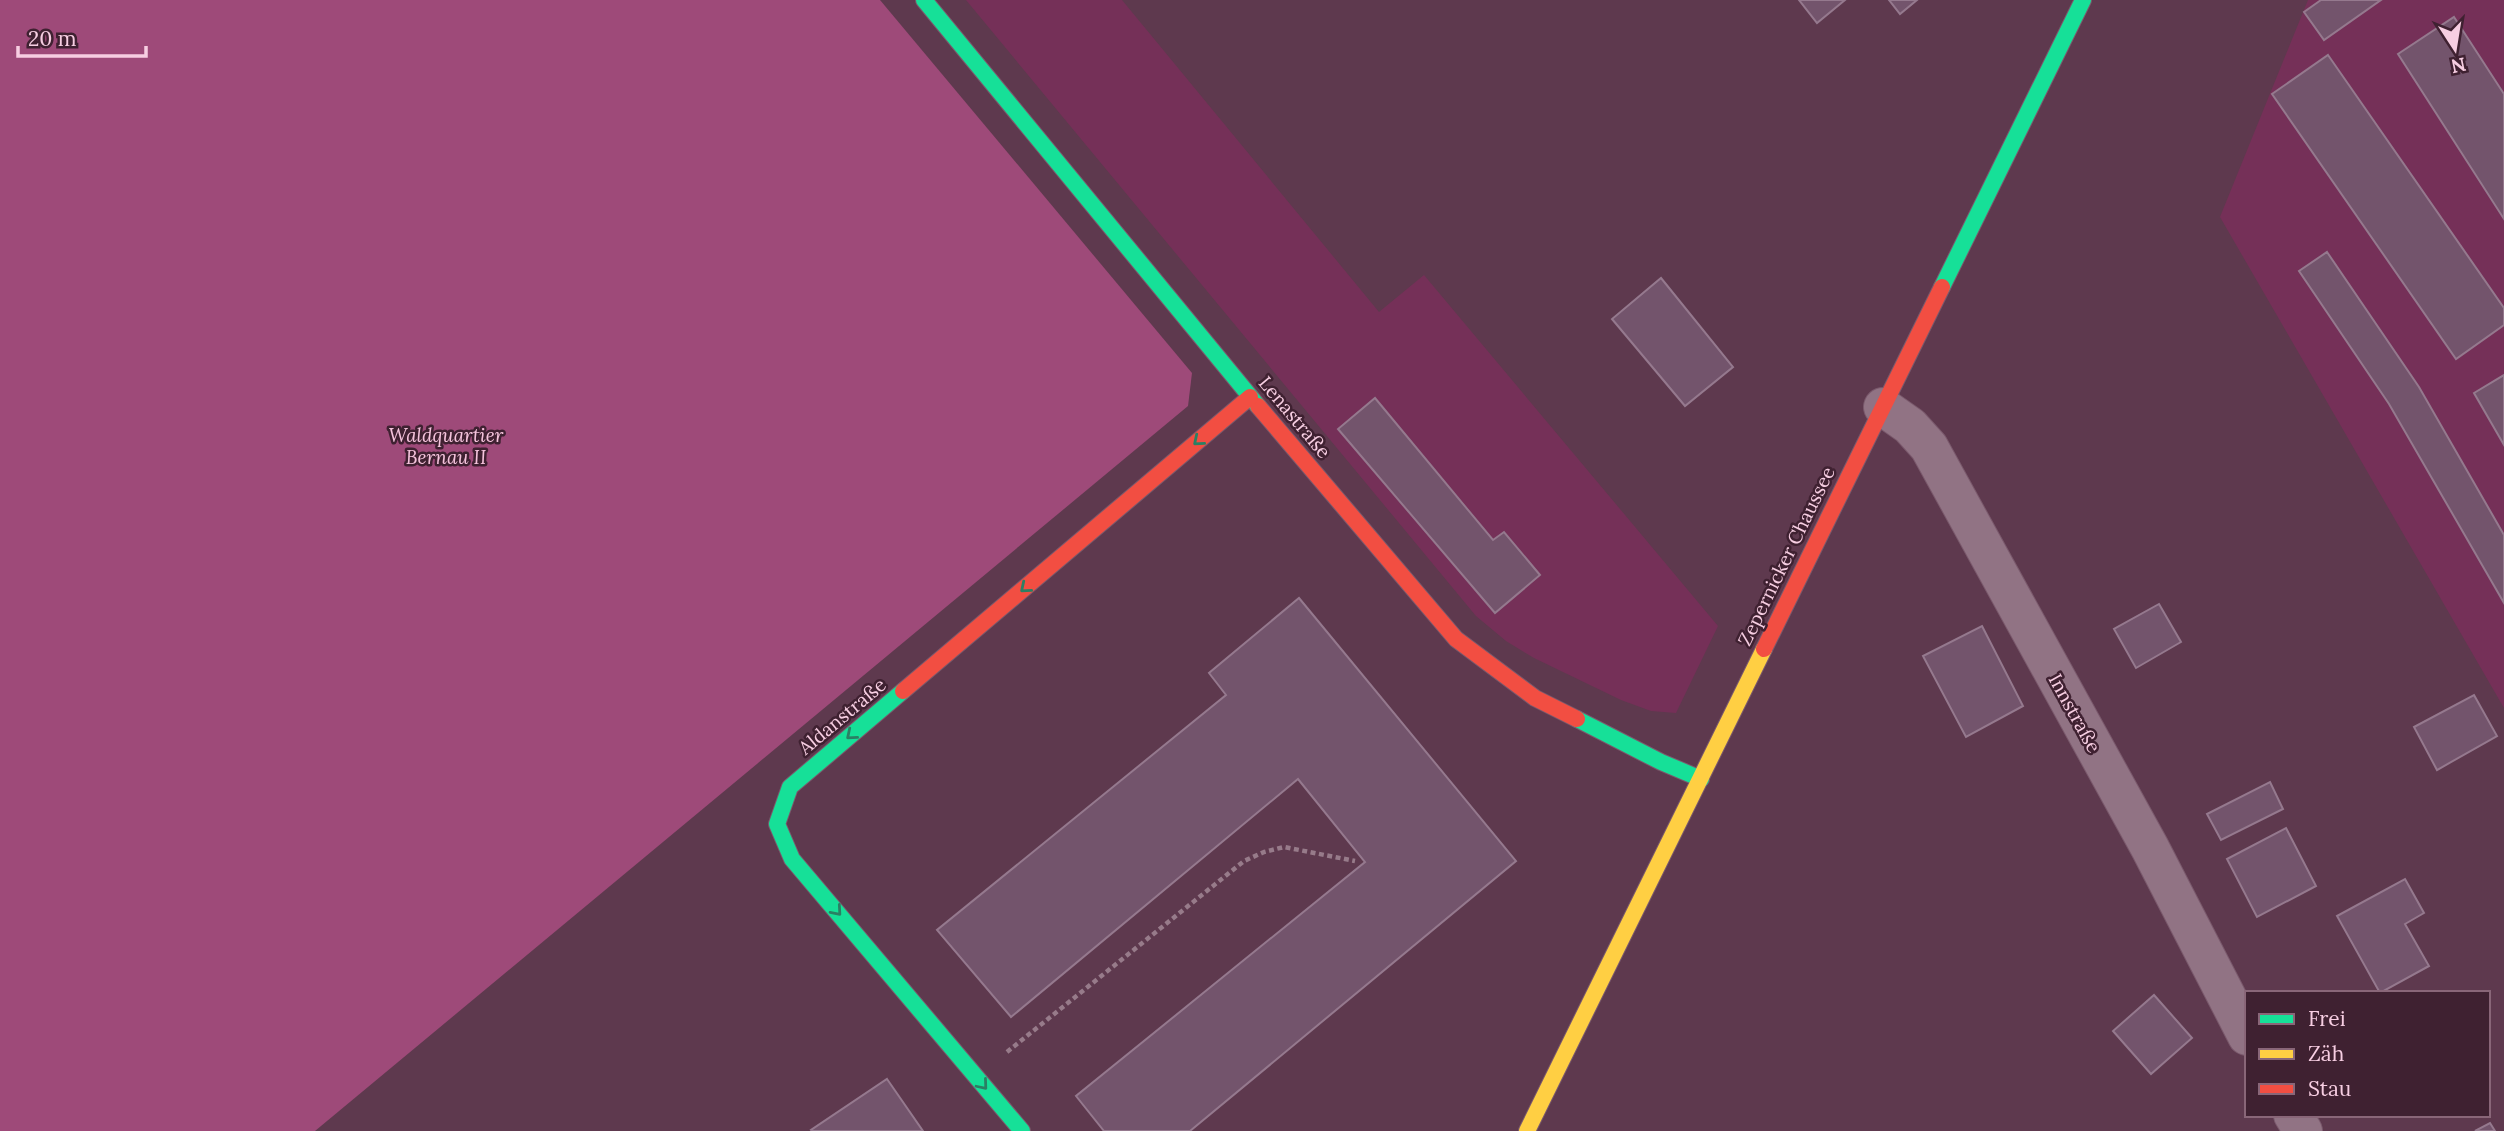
<svg xmlns="http://www.w3.org/2000/svg" width="2504" height="1131" font-family="Lora,serif">
  <style>
    .built { fill: #753058 }
    .forest { fill: #9e4a79 }
    .building { fill: #73546c; stroke: #95798e; stroke-width: 2 }
    .lines { fill: none; stroke-linecap: round; stroke-linejoin: round }
    .street-casing { stroke: #7a596c; stroke-width: 40 }
    .fast-casing { stroke: #7a596c; stroke-width: 18 }
    .slow-casing { stroke: #7a596c; stroke-width: 18 }
    .jam-casing { stroke: #7a596c; stroke-width: 18 }
    .path { stroke: #977b8a; stroke-width: 4.5; stroke-dasharray: 5 3.5; stroke-linecap: butt }
    .street { stroke: #917384; stroke-width: 38 }
    .fast { stroke: #16e098; stroke-width: 16 }
    .slow { stroke: #ffcf43; stroke-width: 16 }
    .jam { stroke: #f24e42; stroke-width: 16 }
    .oneway { stroke: #2a8064 }
    .labels { text-anchor: middle; dominant-baseline: central; stroke-width: 5; stroke-linejoin: round; paint-order: stroke }
    .street-label { font-size: 19px; fill: #f7cee2; stroke: #3f2131 }
    .park-label { font-size: 19px; font-style: italic; fill: #f6c4dd; stroke: #3f2131 }
  </style>
  <rect width="100%" height="100%" fill="#5e394e"/>
  <g class="built">
    <polygon points="966,0 1122,0 1379,312 1424,275 1718,626 1676,713 1651,711 1621,700 1534,658 1506,641 1476,616"/>
    <polygon points="2308,0 2504,0 2504,708 2220,217"/>
  </g>
  <polygon class="forest" points="0,0 880,0 1192,373 1188,406 315,1131 0,1131"/>
  <g class="building">
    <polygon points="1799,0 1845,0 1817,23"/>
    <polygon points="1889,0 1917,0 1900,14"/>
    <polygon points="2321,0 2381,0 2324,40 2304,12"/>
    <polygon points="2454,17 2504,94 2504,219 2398,54"/>
    <polygon points="2328,55 2504,308 2504,325 2456,359 2272,94"/>
    <polygon points="2327,252 2419,387 2504,535 2504,603 2389,404 2299,271"/>
    <polygon points="1661,278 1733,367 1685,406 1612,319"/>
    <polygon points="2504,375 2504,445 2474,393"/>
    <polygon points="1375,398 1493,540 1504,532 1540,575 1495,613 1338,429"/>
    <polygon points="1299,598 1516,861 1190,1131 1104,1131 1076,1096 1365,862 1298,779 1011,1017 937,930 1226,695 1209,673"/>
    <polygon points="2159,604 2181,642 2136,668 2114,629"/>
    <polygon points="1982,626 2023,706 1966,737 1923,656"/>
    <polygon points="2474,695 2497,736 2437,770 2414,727"/>
    <polygon points="2270,782 2283,809 2221,840 2207,814"/>
    <polygon points="2286,828 2316,886 2257,917 2227,859"/>
    <polygon points="2405,879 2424,913 2405,924 2429,966 2380,993 2337,916"/>
    <polygon points="2154,995 2192,1038 2151,1074 2113,1031"/>
    <polygon points="887,1079 923,1131 812,1131 811,1130"/>
    <polygon points="2490,1123 2495,1131 2475,1131"/>
  </g>
  <g class="lines">
    <g class="street-casing">
      <g id="street">
        <polyline points="1883,407 1910,426 1929,447 2150,848 2247,1036"/>
        <polyline points="2293,1115 2303,1131"/>
      </g>
    </g>
    <g class="fast-casing">
      <g id="fast">
        <polyline points="924,0 1258,406"/>
        <polyline points="1942,287 2083,0"/>
        <polyline points="903,691 790,787 777,824 792,859 1022,1131"/>
        <polyline points="1577,719 1661,762 1701,779"/>
      </g>
    </g>
    <g class="slow-casing">
      <polyline id="slow" points="1527,1131 1764,649"/>
    </g>
    <g class="jam-casing">
      <g id="jam">
        <polyline points="1258,406 1456,639 1535,698 1577,719"/>
        <polyline points="1764,649 1942,287"/>
        <polyline points="903,691 1250,397"/>
      </g>
    </g>
    <polyline class="path" points="1007,1052 1244,861 1264,852 1284,847 1355,861"/>
    <use href="#street" class="street"/>
    <use href="#fast" class="fast"/>
    <use href="#slow" class="slow"/>
    <use href="#jam" class="jam"/>
  </g>
  <defs><path id="oneway-chevron" d="M-2-3.5L2.5 0L-2 3.5" fill="none" stroke-width="1.6" stroke-linecap="round" stroke-linejoin="round" transform="scale(1.75)"/></defs>
  <g class="oneway">
    <use href="#oneway-chevron" transform="translate(1198 441) rotate(140)"/>
    <use href="#oneway-chevron" transform="translate(1025 588) rotate(140)"/>
    <use href="#oneway-chevron" transform="translate(851 735) rotate(140)"/>
    <use href="#oneway-chevron" transform="translate(837 911) rotate(49)"/>
    <use href="#oneway-chevron" transform="translate(983 1085) rotate(50)"/>
  </g>
  <g class="labels">
    <g class="street-label">
      <text transform="translate(1295 417) rotate(50)">Lenastraße</text>
      <text transform="translate(1786 556) rotate(-64)">Zepernicker Chaussee</text>
      <text transform="translate(2075 713) rotate(61)">Innstraße</text>
      <text transform="translate(842 716) rotate(-40)">Aldanstraße</text>
    </g>
    <g class="park-label">
      <text x="446" y="435">Waldquartier<tspan x="446" dy="22">Bernau II</tspan></text>
    </g>
  </g>
  <rect x="2245" y="991" width="245" height="126" fill="#3f2131" stroke="#896678" stroke-width="2"/>
  <rect x="2259" y="1014" width="35" height="10" fill="#16e098" stroke="#896678" stroke-width="2"/>
  <text x="2308" y="1026" font-size="21" fill="#f7cee2">Frei</text>
  <rect x="2259" y="1049" width="35" height="10" fill="#ffcf43" stroke="#896678" stroke-width="2"/>
  <text x="2308" y="1061" font-size="21" fill="#f7cee2">Zäh</text>
  <rect x="2259" y="1084" width="35" height="10" fill="#f24e42" stroke="#896678" stroke-width="2"/>
  <text x="2308" y="1096" font-size="21" fill="#f7cee2">Stau</text>
  <g transform="translate(2455 49) rotate(168)" stroke="#3f2131" stroke-width="5" paint-order="stroke">
  <path d="M0-5L12 26L0 18L-12 26Z" fill="#f7cee2"/>
  <text y="-10" font-size="19" font-weight="bold" text-anchor="middle" fill="#f7cee2">N</text>
  </g>
  <path d="M18 46v10h128v-10" fill="none" stroke="#f7cee2" stroke-width="3.5"/>
  <text x="28" y="46" font-size="21" fill="#f7cee2" stroke="#3f2131" stroke-width="5" paint-order="stroke">20 m</text>
</svg>
